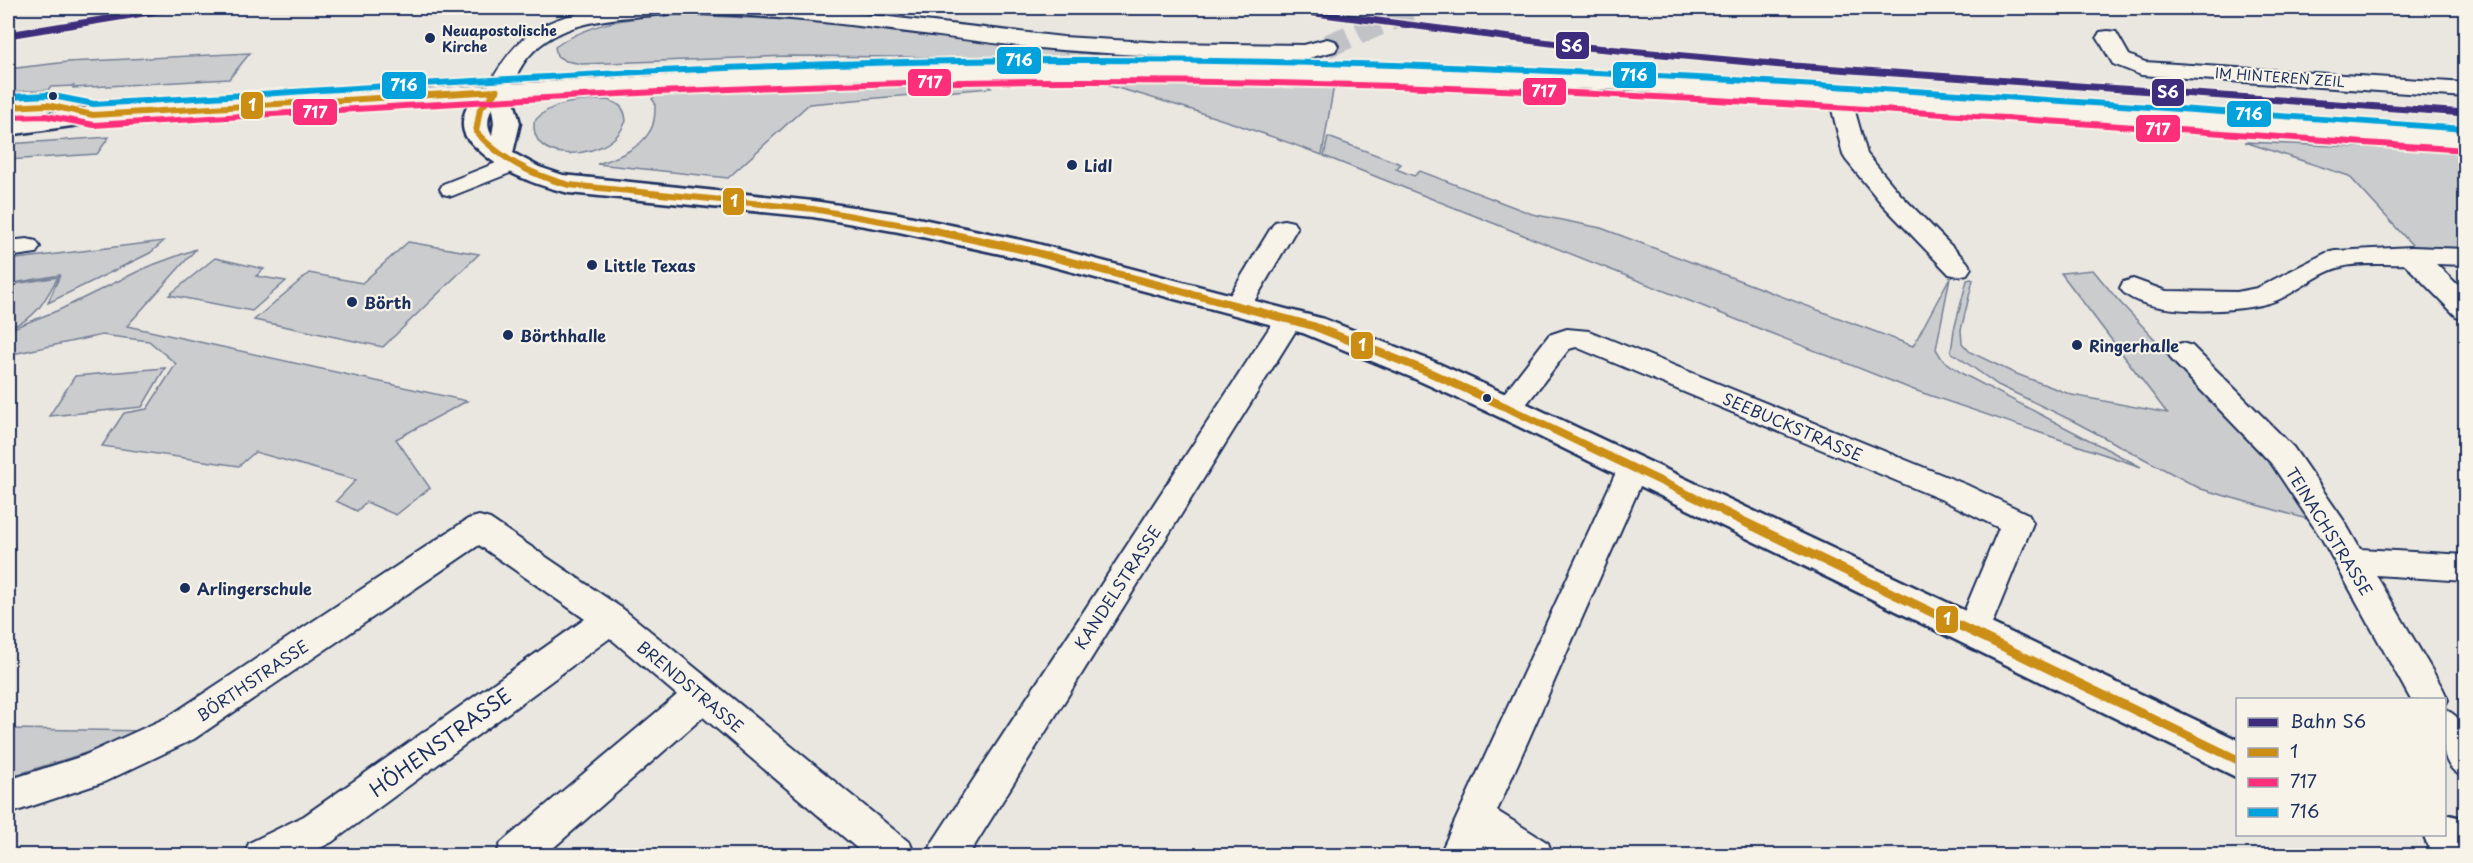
<svg xmlns="http://www.w3.org/2000/svg" width="2473" height="863" font-family="'Playpen Sans',sans-serif">
  <style>
    .green { fill: #cbcccd; stroke: #737e96; stroke-width: 1.5 }
    .lines { fill: none; stroke-linecap: round; stroke-linejoin: round }
    .minor-tunnel { stroke: #c1c2c6; stroke-width: 23; stroke-dasharray: 23 11; stroke-linecap: butt }
    .minor-casing { stroke: #1b2f5e; stroke-width: 4 }
    .major-casing { stroke: #1b2f5e; stroke-width: 5 }
    .minor { fill: #f7f3e8; fill-rule: evenodd }
    .major { fill: #f7f3e8; fill-rule: evenodd }
    .bus-1-far2-casing { stroke: #f7f3e8; stroke-width: 10 }
    .bus-1-far1-casing { stroke: #f7f3e8; stroke-width: 12 }
    .bus-1-casing { stroke: #f7f3e8; stroke-width: 14 }
    .bus-2-casing { stroke: #f7f3e8; stroke-width: 10 }
    .bus-3-casing { stroke: #f7f3e8; stroke-width: 10 }
    .bus-1-far2 { stroke: #cb8e13; stroke-width: 6 }
    .bus-1-far1 { stroke: #cb8e13; stroke-width: 8 }
    .bus-1 { stroke: #cb8e13; stroke-width: 9 }
    .bus-2 { stroke: #fe2f7a; stroke-width: 6 }
    .bus-3 { stroke: #03a2dc; stroke-width: 6 }
    .rail-1-casing { stroke: #f7f3e8; stroke-width: 10 }
    .rail-1 { stroke: #3d2d7c; stroke-width: 7 }
    .poi-dot { fill: #1b2f5e; stroke: #f7f3e8; stroke-width: 2 }
    .labels { text-anchor: middle; dominant-baseline: central; stroke-width: 4.5; stroke-linejoin: round; paint-order: stroke }
    .far-poi-label { font-size: 14px; font-weight: bold; fill: #1b2f5e; stroke: #f7f3e8; text-anchor: start }
    .far-street-label { font-size: 14px; fill: #1b2f5e; stroke: #f7f3e8 }
    .poi-label { font-size: 16px; font-weight: bold; fill: #1b2f5e; stroke: #f7f3e8; text-anchor: start }
    .street-label { font-size: 16px; fill: #1b2f5e; stroke: #f7f3e8 }
    .near-street-label { font-size: 20px; fill: #1b2f5e; stroke: #f7f3e8 }
    .line-badge { stroke: #f7f3e8; stroke-width: 2 }
    .badge-label { font-size: 16px; text-anchor: middle; font-weight: bold; fill: #fff }
  </style>
  <rect width="100%" height="100%" fill="#eae7e0"/>
  <filter id="ink" filterUnits="userSpaceOnUse"><feTurbulence type="fractalNoise" baseFrequency=".0167" numOctaves="2"/><feDisplacementMap in="SourceGraphic" scale="12" xChannelSelector="R" yChannelSelector="G"/><feConvolveMatrix kernelMatrix="1 2 1 2 8 2 1 2 1" color-interpolation-filters="sRGB"/></filter>
  <g filter="url(#ink)">
    <g class="green">
      <path d="M 687,15 L 831,22 L 1132,59 L 788,56 L 582,64 L 566,61 L 557,56 L 555,47 C 595,19 640,16 687,15 Z"/>
      <polygon points="250,53 229,79 73,88 74,86 50,87 48,90 8,92 8,69 68,62"/>
      <path d="M 1099,80 L 1334,85 L 1322,155 C 1248,127 1175,103 1099,83 Z"/>
      <path d="M 930,84 L 986,84 L 991,88 L 809,104 L 728,178 L 597,164 C 615,159 641,148 650,131 C 655,123 655,112 655,103 L 652,99 L 657,95 Z"/>
      <path d="M 608,100 C 620,104 625,108 626,121 C 623,128 619,135 612,140 C 590,158 531,163 534,122 C 550,101 583,100 608,100 Z"/>
      <polygon points="109,137 97,154 8,160 8,144"/>
      <polygon points="1328,137 1401,164 1396,169 1414,176 1420,171 1532,214 1601,228 1913,346 1950,277 1936,349 1942,359 1963,374 2141,467 1914,390 1324,156"/>
      <polygon points="2245,142 2465,152 2465,249 2413,246 2349,176"/>
      <polygon points="164,241 150,253 48,303 60,275 8,284 8,260"/>
      <polygon points="408,242 479,254 383,347 254,320 309,273 362,283"/>
      <polygon points="196,249 127,326 467,401 396,439 430,488 396,515 366,502 357,511 336,501 356,480 255,452 239,466 102,446 124,413 147,409 176,364 149,341 102,335 8,355 8,330 59,310 147,267"/>
      <polygon points="215,258 264,269 256,276 286,281 252,311 169,295"/>
      <polygon points="2093,270 2117,299 2197,384 2273,458 2314,521 2201,489 2075,422 1998,385 1951,352 1954,330 1967,280 1971,279 1973,280 1961,330 1962,343 1970,352 2014,373 2072,395 2167,413 2061,273"/>
      <path d="M 58,277 C 45,300 35,322 8,327 L 8,285 Z"/>
      <polygon points="165,368 142,407 49,416 75,376"/>
      <polygon points="8,729 155,731 9,777"/>
    </g>
    <g class="lines">
      <polyline class="minor-tunnel" points="1327,46 1419,8"/>
      <g class="minor-casing">
        <g id="minor">
          <path d="M 607,8 L 677,8 L 674,12 L 667,14 C 621,18 562,18 529,56 C 518,68 514,83 505,96 L 497,98 L 489,96 L 486,91 C 516,32 543,18 607,8 Z"/>
          <path d="M 698,8 L 811,8 L 1063,37 L 1166,43 L 1304,45 L 1327,39 L 1335,41 L 1338,46 L 1335,51 L 1305,59 C 1213,58 1120,56 1028,47 C 921,35 816,17 708,14 L 701,12 Z"/>
          <polygon points="2108,31 2116,32 2129,55 2145,62 2466,83 2466,97 2141,75 2113,64 2097,37 2100,32"/>
          <polygon points="1840,90 1848,92 1851,97 1867,154 1900,194 1967,262 1971,268 1967,274 1958,276 1949,274 1882,204 1846,160 1843,155 1829,97 1832,92"/>
          <polygon points="511,157 520,159 523,164 520,169 452,196 443,194 440,189 443,184"/>
          <polygon points="1284,220 1293,222 1297,228 1252,305 1248,311 1238,314 1228,311 1224,305 1271,228 1275,222"/>
          <polygon points="27,239 36,241 40,247 36,253 8,257 8,241"/>
          <path d="M 2412,247 L 2466,249 L 2466,265 L 2436,264 L 2466,293 L 2466,319 L 2456,316 L 2405,264 C 2385,265 2360,262 2341,267 C 2319,272 2296,293 2275,301 C 2245,313 2139,318 2120,288 L 2123,282 L 2133,279 L 2166,291 L 2237,292 L 2257,288 L 2326,253 L 2335,251 Z"/>
          <polygon points="1289,310 1299,313 1303,319 968,856 927,856 932,843 1279,313"/>
          <polygon points="1567,329 1589,331 1967,485 2028,514 2033,523 1985,641 1973,645 1961,641 1956,631 1999,528 1945,501 1576,347 1569,349 1518,415 1508,418 1498,415 1493,408 1498,401 1549,335"/>
          <polygon points="2182,343 2192,346 2293,447 2344,521 2360,549 2466,555 2466,581 2376,575 2443,689 2448,700 2444,707 2444,700 2411,700 2322,539 2271,463 2172,360 2168,353 2172,346"/>
          <polygon points="1633,457 1644,460 1648,468 1497,811 1548,843 1553,856 1499,856 1483,845 1478,856 1439,856 1618,468 1622,460"/>
          <polygon points="479,516 490,519 623,609 910,843 915,856 866,856 703,717 544,856 496,856 501,843 677,695 610,638 332,842 304,856 244,856 249,843 304,816 585,619 479,545 194,739 104,782 8,814 8,780 83,756 168,717 468,519"/>
          <path d="M 2444,709 C 2473,720 2466,752 2466,778 C 2436,767 2444,736 2444,709 Z"/>
        </g>
      </g>
      <g class="major-casing">
        <g id="major">
          <path d="M 1074,63 L 1372,67 L 1623,76 L 2466,132 L 2466,148 L 1623,90 L 1372,81 L 1074,77 L 838,80 L 513,98 L 520,123 L 513,153 L 539,167 L 563,175 L 813,201 L 899,214 L 1030,242 L 1324,319 L 1435,362 L 1519,400 L 2238,740 L 2238,778 L 1497,416 L 1413,378 L 1303,333 L 1028,260 L 899,232 L 813,217 L 569,193 C 527,183 496,170 467,138 C 459,126 464,111 471,100 L 93,123 L 8,135 L 8,119 L 93,107 L 838,66 ZM 492,108 L 494,123 L 492,135 C 486,128 488,116 492,108 Z"/>
          <polygon points="2444,814 2466,819 2466,856 2452,856 2429,848 2423,834 2444,834"/>
        </g>
      </g>
      <use href="#minor" class="minor"/>
      <use href="#major" class="major"/>
      <g class="bus-1-far2-casing">
        <g id="bus-1-far2">
          <path d="M 497,91 L 480,109 L 476,132 C 502,160 532,175 569,185 L 813,209 L 932,230"/>
          <polyline points="8,107 47,105 93,115 497,91"/>
        </g>
      </g>
      <g class="bus-1-far1-casing">
        <polyline id="bus-1-far1" points="925,229 1030,251 1313,326 1424,370 1508,408 1727,513"/>
      </g>
      <g class="bus-1-casing">
        <polyline id="bus-1" points="1724,512 2238,760"/>
      </g>
      <g class="bus-2-casing">
        <path id="bus-2" d="M 9,117 L 46,116 L 94,125 C 419,106 745,81 1071,81 C 1537,80 2001,118 2465,150"/>
      </g>
      <g class="bus-3-casing">
        <path id="bus-3" d="M 8,97 L 48,95 L 94,104 C 420,85 745,60 1072,60 C 1537,59 2002,97 2466,129"/>
      </g>
      <use href="#bus-1-far2" class="bus-1-far2"/>
      <use href="#bus-1-far1" class="bus-1-far1"/>
      <use href="#bus-1" class="bus-1"/>
      <use href="#bus-2" class="bus-2"/>
      <use href="#bus-3" class="bus-3"/>
      <g class="rail-1-casing">
        <g id="rail-1">
          <polyline points="1276,8 1574,46 1794,66 2466,113"/>
          <polyline points="8,35 175,8"/>
        </g>
      </g>
      <use href="#rail-1" class="rail-1"/>
    </g>
  </g>
  <g class="poi-dot">
    <circle cx="430" cy="38" r="6"/>
    <circle cx="53" cy="96" r="5"/>
    <circle cx="1072" cy="165" r="6"/>
    <circle cx="592" cy="265" r="6"/>
    <circle cx="352" cy="302" r="6"/>
    <circle cx="508" cy="335" r="6"/>
    <circle cx="2077" cy="345" r="6"/>
    <circle cx="1487" cy="398" r="5"/>
    <circle cx="185" cy="588" r="6"/>
  </g>
  <g class="labels">
    <g class="far-poi-label">
      <text x="442" y="30">Neuapostolische<tspan x="442" dy="16">Kirche</tspan></text>
    </g>
    <g class="far-street-label">
      <text transform="translate(2280 77) rotate(4)">IM HINTEREN ZEIL</text>
    </g>
    <g class="poi-label">
      <text x="1084" y="165">Lidl</text>
      <text x="604" y="265">Little Texas</text>
      <text x="364" y="302">Börth</text>
      <text x="520" y="335">Börthhalle</text>
      <text x="2089" y="345">Ringerhalle</text>
      <text x="197" y="588">Arlingerschule</text>
    </g>
    <g class="street-label">
      <text transform="translate(1793 426) rotate(23)">SEEBUCKSTRASSE</text>
      <text transform="translate(2330 531) rotate(58)">TEINACHSTRASSE</text>
      <text transform="translate(1117 587) rotate(-57)">KANDELSTRASSE</text>
      <text transform="translate(252 680) rotate(-34)">BÖRTHSTRASSE</text>
      <text transform="translate(691 686) rotate(40)">BRENDSTRASSE</text>
    </g>
    <g class="near-street-label">
      <text transform="translate(440 742) rotate(-36)">HÖHENSTRASSE</text>
    </g>
  </g>
  <g class="line-badge">
    <rect x="1555" y="31" width="35" height="29" rx="6" fill="#3d2d7c"/>
    <rect x="996" y="46" width="46" height="29" rx="6" fill="#03a2dc"/>
    <rect x="1612" y="61" width="45" height="28" rx="6" fill="#03a2dc"/>
    <rect x="907" y="68" width="45" height="29" rx="6" fill="#fe2f7a"/>
    <rect x="381" y="71" width="46" height="29" rx="6" fill="#03a2dc"/>
    <rect x="1522" y="77" width="45" height="29" rx="6" fill="#fe2f7a"/>
    <rect x="2151" y="78" width="34" height="29" rx="6" fill="#3d2d7c"/>
    <rect x="240" y="91" width="24" height="29" rx="6" fill="#cb8e13"/>
    <rect x="292" y="98" width="46" height="28" rx="6" fill="#fe2f7a"/>
    <rect x="2226" y="100" width="46" height="28" rx="6" fill="#03a2dc"/>
    <rect x="2135" y="114" width="46" height="29" rx="6" fill="#fe2f7a"/>
    <rect x="722" y="187" width="23" height="29" rx="6" fill="#cb8e13"/>
    <rect x="1350" y="331" width="24" height="29" rx="6" fill="#cb8e13"/>
    <rect x="1935" y="605" width="24" height="29" rx="6" fill="#cb8e13"/>
  </g>
  <g class="badge-label">
    <text x="1572" y="52">S6</text>
    <text x="1019" y="66">716</text>
    <text x="1634" y="81">716</text>
    <text x="930" y="88">717</text>
    <text x="404" y="91">716</text>
    <text x="1544" y="97">717</text>
    <text x="2168" y="98">S6</text>
    <text x="252" y="111">1</text>
    <text x="315" y="118">717</text>
    <text x="2249" y="120">716</text>
    <text x="2158" y="135">717</text>
    <text x="734" y="207">1</text>
    <text x="1362" y="351">1</text>
    <text x="1947" y="625">1</text>
  </g>
  <rect width="2473" height="863" fill="none" stroke="#f7f3e8" stroke-width="30"/>
  <rect x="15" y="15" width="2443" height="833" fill="none" stroke="#1b2f5e" stroke-width="2" filter="url(#ink)"/>
  <rect x="2236" y="698" width="210" height="138" fill="#f7f3e8" stroke="#9fa5b1" stroke-width="1.5"/>
  <rect x="2248" y="718" width="30" height="9" fill="#3d2d7c" stroke="#9fa5b1" stroke-width="1.5"/>
  <text x="2290" y="728" font-size="18" fill="#1b2f5e">Bahn S6</text>
  <rect x="2248" y="748" width="30" height="9" fill="#cb8e13" stroke="#9fa5b1" stroke-width="1.5"/>
  <text x="2290" y="758" font-size="18" fill="#1b2f5e">1</text>
  <rect x="2248" y="778" width="30" height="9" fill="#fe2f7a" stroke="#9fa5b1" stroke-width="1.5"/>
  <text x="2290" y="788" font-size="18" fill="#1b2f5e">717</text>
  <rect x="2248" y="808" width="30" height="9" fill="#03a2dc" stroke="#9fa5b1" stroke-width="1.5"/>
  <text x="2290" y="818" font-size="18" fill="#1b2f5e">716</text>
</svg>
